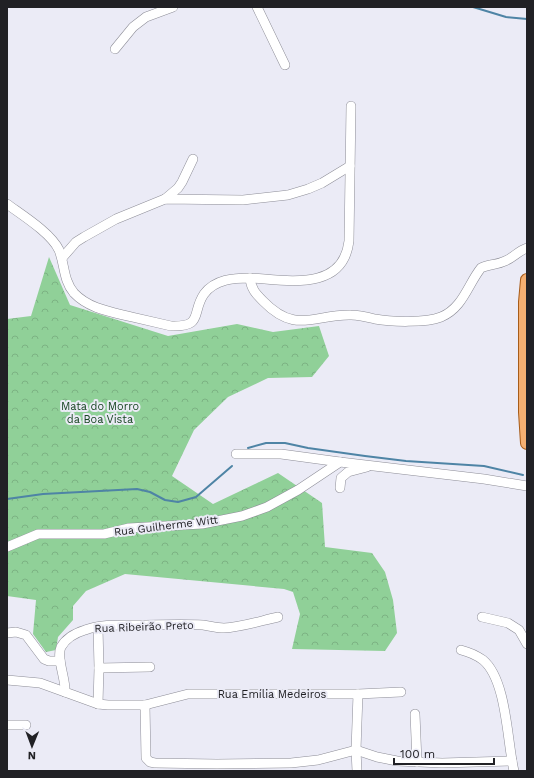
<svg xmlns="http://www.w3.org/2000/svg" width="534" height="778" font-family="'Work Sans',sans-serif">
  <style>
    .forest { fill: url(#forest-crowns) }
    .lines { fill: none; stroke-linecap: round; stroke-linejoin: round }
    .stream { stroke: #4e84a5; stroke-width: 2 }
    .minor-casing { stroke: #8d8d97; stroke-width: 10 }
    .major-casing { stroke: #a75c1a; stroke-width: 14 }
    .minor { stroke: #fff; stroke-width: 9 }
    .major { stroke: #f5b072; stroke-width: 12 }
    .labels { text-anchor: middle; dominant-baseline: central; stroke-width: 4; stroke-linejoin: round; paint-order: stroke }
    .park-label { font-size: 11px; fill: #174521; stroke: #ebebf6 }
    .street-label { font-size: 11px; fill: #212125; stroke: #ebebf6 }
  </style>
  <defs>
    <pattern id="forest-crowns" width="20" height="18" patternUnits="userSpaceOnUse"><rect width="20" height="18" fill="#90d098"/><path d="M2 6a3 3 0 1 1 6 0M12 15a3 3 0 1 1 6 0" fill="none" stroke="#7cb283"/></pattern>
  </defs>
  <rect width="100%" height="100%" fill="#ebebf6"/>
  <polygon class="forest" points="49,257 70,305 168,336 237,324 273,332 319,326 329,356 312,377 268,378 228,397 194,430 172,476 213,504 278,473 322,503 325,547 372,553 385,572 393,600 397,633 385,651 292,649 300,614 293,592 284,589 125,574 86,591 73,606 73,620 58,637 56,650 46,652 33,634 36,600 7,596 7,319 31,316"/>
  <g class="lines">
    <g class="stream">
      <polyline points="473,7 506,17 527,19"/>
      <polyline points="248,448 266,443 285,443 308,448 365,456 406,461 484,466 523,475"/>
      <polyline points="7,499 43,494 137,489 150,492 165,500 178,502 196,497 232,466"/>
    </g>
    <g class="minor-casing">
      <g id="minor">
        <polyline points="257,7 285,65"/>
        <polyline points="115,49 133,27 146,17 173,7"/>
        <polyline points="165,199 178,188 182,182 193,159"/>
        <path d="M 7,204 C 22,215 51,233 59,250 C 65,265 63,280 74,293 C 89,309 112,312 132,317 C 145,320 158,323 171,326 C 204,327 191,313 204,294 C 215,279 234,278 250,278 C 251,289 256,294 263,301 C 296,335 314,314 351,315 C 359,315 367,317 375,319 C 391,322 426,323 441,317 C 463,308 468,284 481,268 C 489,264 497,265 505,261 C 513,258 518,251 527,248"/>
        <polyline points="62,258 76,242 84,237 116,219 165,199 243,200 288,195 308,189 322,183 350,166"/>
        <path d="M 250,278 C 287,280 343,292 349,241 L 351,106"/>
        <polyline points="236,454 281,454 340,462"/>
        <polyline points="340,488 341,478 348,472 367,467"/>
        <polyline points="7,547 38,534 104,534 129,528 202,524 242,516 267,507 298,490 340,462 484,479 527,486"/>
        <polyline points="482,617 508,623 519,630 527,644"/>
        <polyline points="98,627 99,668 98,704"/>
        <polyline points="7,633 16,632 26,635 44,659 49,661 60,661"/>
        <path d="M 461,650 C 469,652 476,655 483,660 C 507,680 507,742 514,771"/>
        <polyline points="99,668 150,667"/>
        <polyline points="7,680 40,683 98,704 108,705 145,705 188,694 358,694 401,692"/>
        <path d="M 65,692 C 66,679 56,658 61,647 C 66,638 75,633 85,630 C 100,624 120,625 136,625 C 159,625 181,624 203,625 C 210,626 217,628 224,628 C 242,627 260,621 278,617"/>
        <polyline points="145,705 146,758 150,762 155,763 217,764 291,763 318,760 356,750 377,757 397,761 442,763 512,761"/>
        <polyline points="415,714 417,762"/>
        <polyline points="7,725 26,725"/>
        <polyline points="357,771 356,750 358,694"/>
      </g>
    </g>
    <g class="major-casing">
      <polyline id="major" points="527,280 525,302 525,412 527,443"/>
    </g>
    <use href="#minor" class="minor"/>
    <use href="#major" class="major"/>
  </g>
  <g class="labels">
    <g class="park-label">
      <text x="100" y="406">Mata do Morro<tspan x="100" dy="13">da Boa Vista</tspan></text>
    </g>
    <g class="street-label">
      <text transform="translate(166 526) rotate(-7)">Rua Guilherme Witt</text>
      <text transform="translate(144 627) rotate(-2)">Rua Ribeirão Preto</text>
      <text x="272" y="694">Rua Emília Medeiros</text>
    </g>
  </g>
  <rect width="534" height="778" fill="none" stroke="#212125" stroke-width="16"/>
  <g transform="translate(32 746) rotate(181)" stroke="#ebebf6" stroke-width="3" paint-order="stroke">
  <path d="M0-3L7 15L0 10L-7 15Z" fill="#212125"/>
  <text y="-6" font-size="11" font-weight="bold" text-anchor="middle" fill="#212125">N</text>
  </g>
  <path d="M394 758v6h100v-6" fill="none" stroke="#212125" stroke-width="2"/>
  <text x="400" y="758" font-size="12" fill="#212125" stroke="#ebebf6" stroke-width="3" paint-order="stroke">100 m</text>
</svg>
